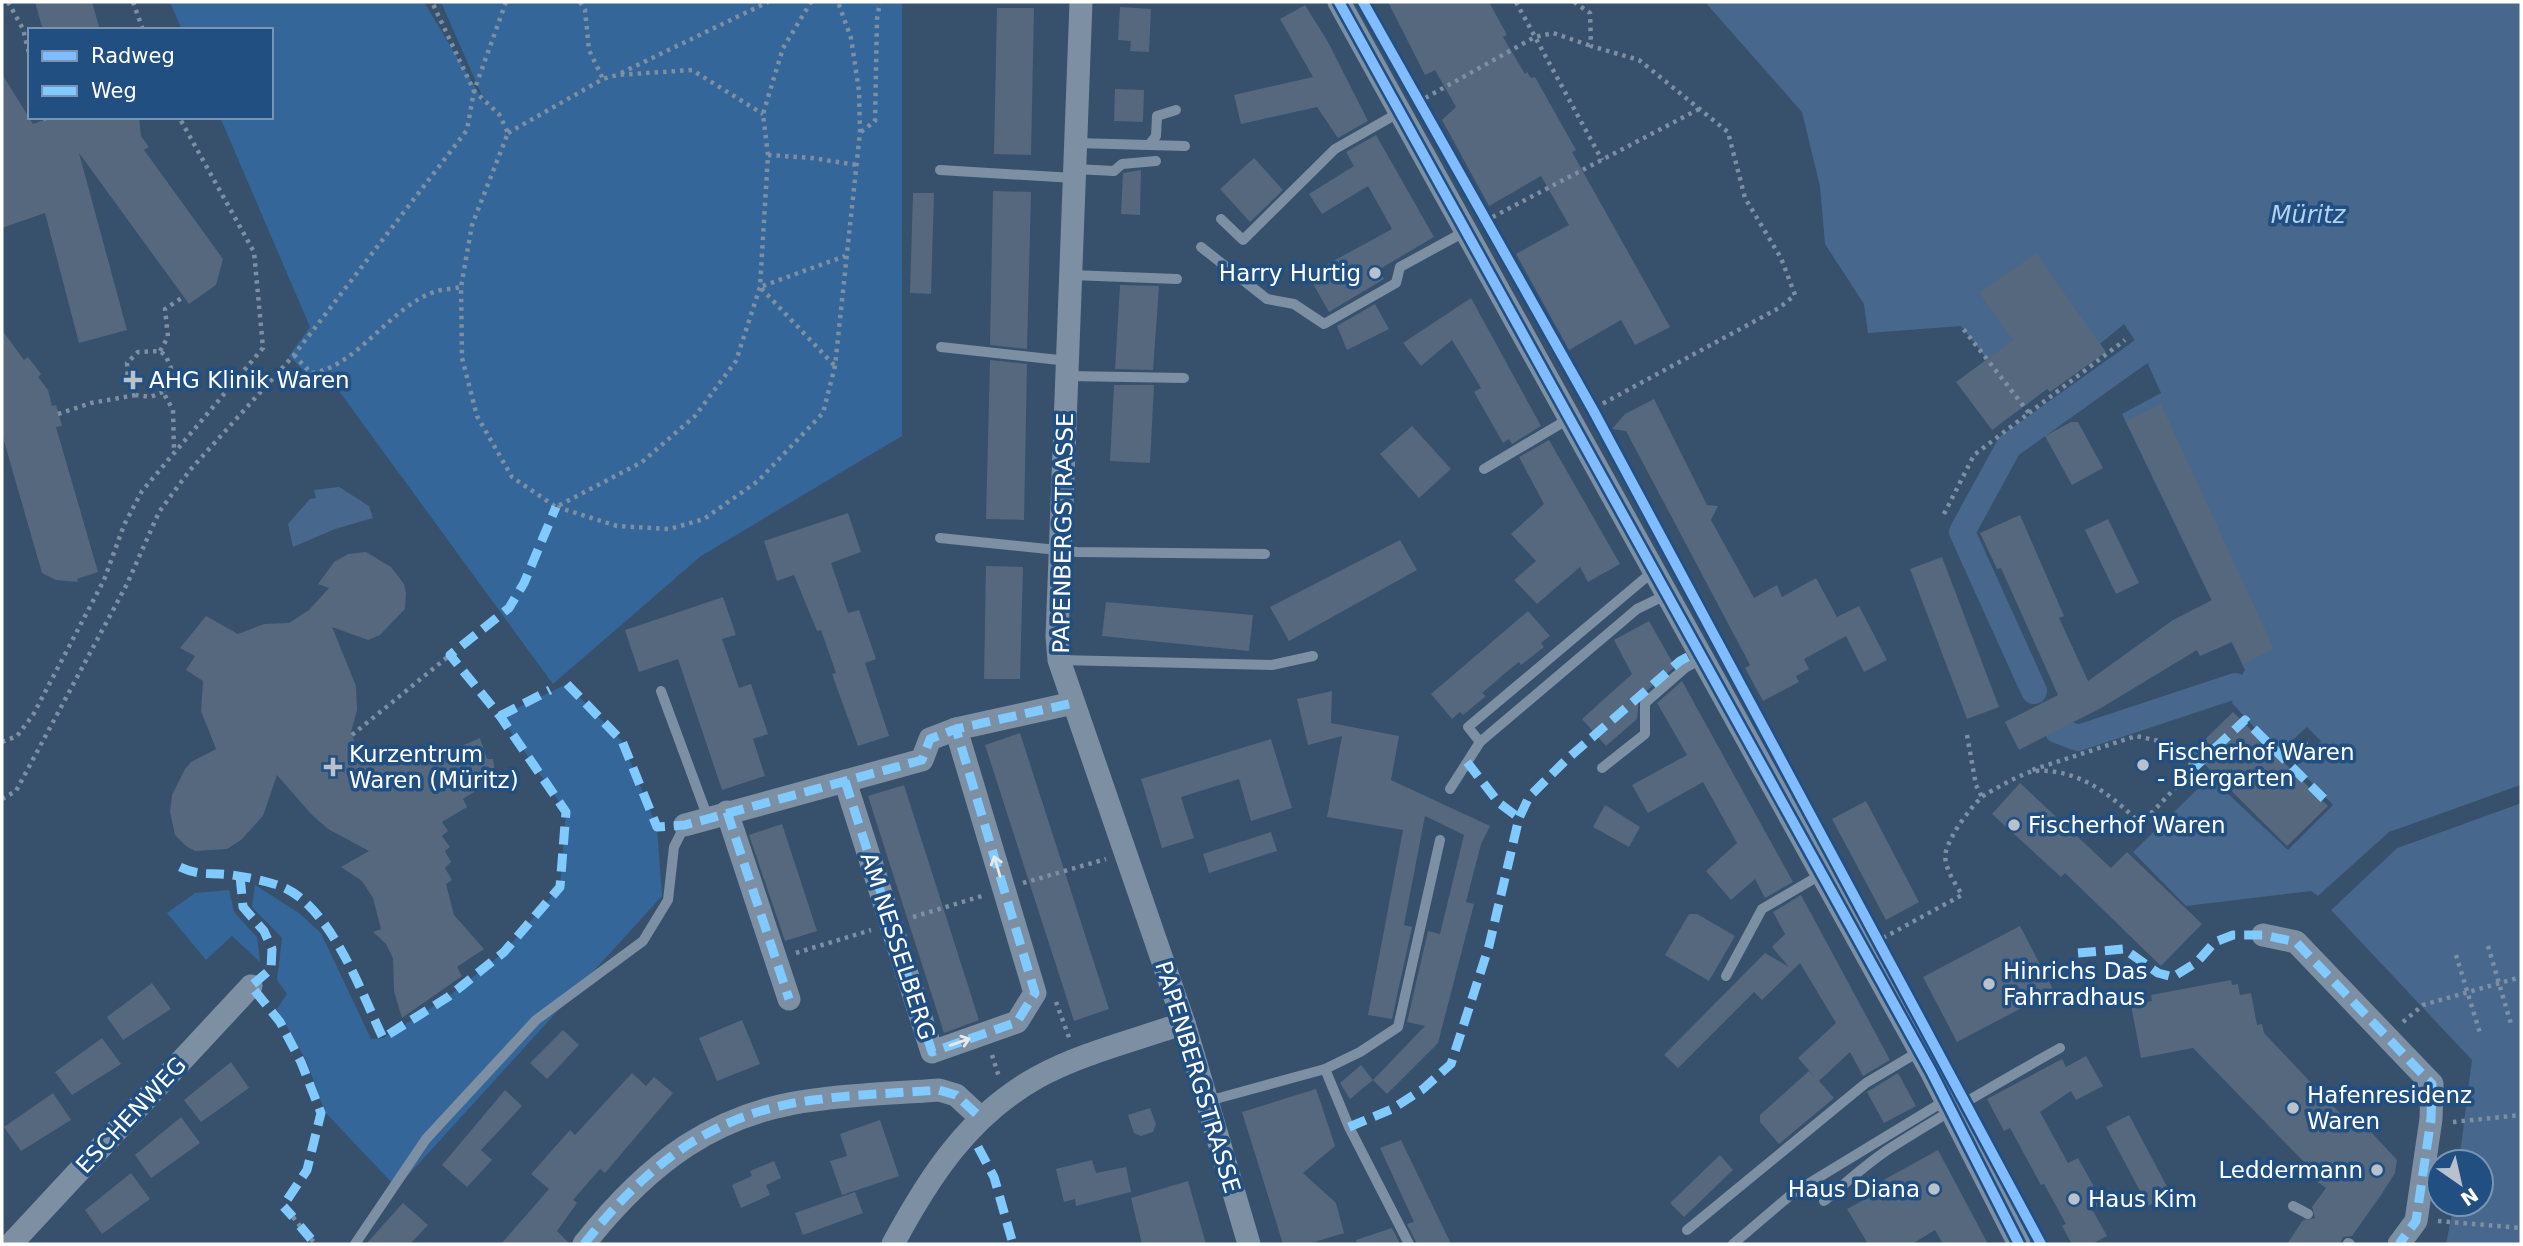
<svg xmlns="http://www.w3.org/2000/svg" width="2523" height="1246" font-family="'DejaVu Sans',sans-serif">
  <style>
    .green { fill: #356699 }
    .water { fill: #47688c }
    .pier { fill: #37506c }
    .lines { fill: none; stroke-linecap: round; stroke-linejoin: round }
    .canal { stroke: #47688c; stroke-width: 26 }
    .building { fill: #55687e }
    .path { stroke: #7d8fa2; stroke-width: 4.5; stroke-dasharray: 3.5 5; stroke-linecap: butt }
    .service { stroke: #7d8fa2; stroke-width: 10 }
    .minor { stroke: #7d8fa2; stroke-width: 23 }
    .quiet { stroke: #80caff; stroke-width: 9; stroke-dasharray: 18 9; stroke-linecap: butt }
    .cycleway-casing { stroke: #214f82; stroke-width: 15 }
    .cycleway { stroke: #80bcff; stroke-width: 10 }
    .oneway { stroke: #e5e9ec }
    .poi-dot { fill: #b9c2cc; stroke: #214f82; stroke-width: 2.5 }
    .labels { text-anchor: middle; dominant-baseline: central; stroke-width: 7; stroke-linejoin: round; paint-order: stroke }
    .poi-label { font-size: 23px; fill: #fff; stroke: #214f82; text-anchor: start }
    .street-label { font-size: 23px; fill: #fff; stroke: #214f82 }
    .water-label { font-size: 24px; font-style: italic; fill: #b3d1f0; stroke: #214f82 }
  </style>
  <rect width="100%" height="100%" fill="#37506c"/>
  <g class="green">
    <polygon points="170,2 424,2 487,107 441,2 902,2 902,436 701,556 553,684 328,376 310,377 289,356 310,327 220,117 271,117 271,30 182,30"/>
    <polygon points="567,684 622,741 657,827 662,896 402,1182 393,1184 325,1112 306,1060 277,1009 287,994 277,980 282,938 252,907 255,885 299,913 321,933 371,1039 383,1038 448,997 504,952 560,887 566,812 500,716"/>
    <polygon points="229,890 234,912 257,937 260,962 232,936 206,960 167,913 195,893"/>
  </g>
  <g class="water">
    <polygon points="1705,2 2521,2 2521,785 2389,833 2318,896 2311,891 2186,906 2133,852 2210,777 2288,850 2333,805 2296,766 2321,741 2307,727 2278,753 2232,703 2235,686 2245,670 2122,414 2161,393 2142,351 2124,324 2024,407 1961,326 1868,333 1864,304 1825,244 1820,186 1802,112"/>
    <polygon points="339,487 369,506 373,518 335,529 293,547 288,524 310,499 316,498 314,490"/>
    <polygon points="2521,803 2521,1244 2446,1244 2454,1204 2481,1204 2481,1162 2459,1162 2472,1060 2331,910 2397,848"/>
  </g>
  <g class="pier">
    <polygon points="2521,785 2521,788 2391,836 2320,898 2318,896 2389,832"/>
    <polygon points="2521,800 2521,803 2397,848 2331,910 2328,907 2395,845"/>
  </g>
  <g class="lines">
    <g class="canal">
      <polyline points="2034,691 1962,532 2009,446 2142,351"/>
      <polyline points="2057,730 2078,738 2235,686"/>
    </g>
  </g>
  <g class="building">
    <polygon points="35,2 92,2 100,30 43,30"/>
    <polygon points="1388,2 1489,2 1507,35 1503,37 1525,74 1527,72 1531,78 1535,77 1549,102 1576,150 1572,152 1670,327 1635,345 1621,320 1569,350 1516,254 1569,225 1541,176 1489,206 1442,120 1456,107 1435,70 1425,75"/>
    <polygon points="1305,5 1328,42 1368,121 1338,138 1317,107 1241,124 1234,95 1313,77 1280,19"/>
    <polygon points="1120,7 1151,9 1149,52 1130,51 1131,41 1118,40"/>
    <polygon points="997,8 1034,8 1031,155 994,154"/>
    <polygon points="2,74 33,124 53,117 139,117 141,136 149,147 144,150 223,259 216,285 189,304 79,153 127,330 79,343 45,213 2,228"/>
    <polygon points="1115,89 1144,90 1143,122 1114,121"/>
    <polygon points="1376,135 1434,237 1378,270 1384,279 1329,312 1308,275 1392,229 1368,186 1322,214 1309,194 1354,166 1346,152"/>
    <polygon points="1254,158 1283,190 1250,222 1220,189"/>
    <polygon points="1141,170 1140,215 1121,214 1123,173"/>
    <polygon points="993,191 1031,192 1027,349 990,345"/>
    <polygon points="913,193 934,193 931,294 910,293"/>
    <polygon points="2036,253 2106,352 2050,392 2047,389 1992,430 1956,382 2013,340 1979,293"/>
    <polygon points="1120,285 1159,286 1153,370 1115,369"/>
    <polygon points="1471,298 1541,426 1512,444 1509,439 1503,443 1474,392 1481,388 1452,340 1421,366 1403,343"/>
    <polygon points="1375,304 1389,329 1347,350 1337,326"/>
    <polygon points="2,330 24,360 28,357 41,374 38,377 48,390 52,406 56,405 62,426 56,427 98,572 77,579 78,582 56,580 42,573 2,434"/>
    <polygon points="990,360 1027,364 1024,520 986,519"/>
    <polygon points="1114,385 1154,385 1150,463 1110,461"/>
    <polygon points="1654,399 1707,505 1718,506 1711,520 1754,598 1777,585 1782,597 1816,578 1837,617 1859,606 1887,660 1864,672 1846,636 1804,659 1809,669 1796,676 1799,682 1763,701 1745,668 1750,665 1626,431 1612,429 1625,414"/>
    <polygon points="2161,404 2274,649 2243,664 2232,642 2200,656 2197,650 2101,708 2019,750 2005,722 2058,695 2001,568 1997,569 1980,533 2020,515 2064,616 2059,618 2088,681 2173,620 2212,600 2126,421"/>
    <polygon points="2071,422 2078,422 2103,468 2072,485 2045,436"/>
    <polygon points="1412,426 1451,469 1419,498 1380,454"/>
    <polygon points="1549,440 1620,564 1588,582 1580,567 1537,604 1514,580 1536,561 1511,534 1544,504 1519,457"/>
    <polygon points="848,513 861,552 831,563 848,613 859,610 876,659 865,663 889,736 858,746 832,674 836,673 821,630 817,631 794,575 777,581 764,541"/>
    <polygon points="2108,519 2139,583 2116,594 2085,530"/>
    <polygon points="1400,540 1417,570 1289,641 1270,607"/>
    <polygon points="366,552 391,567 404,584 406,593 405,609 380,635 368,640 332,627 356,686 357,710 351,732 358,752 418,765 480,738 487,759 493,759 496,778 463,799 467,807 442,822 448,831 442,836 450,847 445,851 451,862 445,868 452,880 446,884 454,915 484,949 457,967 462,976 402,1018 394,991 393,958 386,944 373,932 381,929 373,898 362,881 341,867 369,851 328,829 312,815 277,775 263,816 241,840 227,849 195,851 186,846 175,835 170,812 172,795 185,769 191,762 216,749 201,711 203,681 186,670 195,656 180,648 206,616 238,634 264,624 289,623 309,610 329,588 318,584 334,562 348,554"/>
    <polygon points="1942,557 1999,707 1967,719 1910,569"/>
    <polygon points="986,566 1023,567 1020,679 984,679"/>
    <polygon points="723,597 736,635 722,639 739,688 751,684 768,734 753,739 765,776 722,790 678,659 639,672 625,630"/>
    <polygon points="1106,602 1253,615 1249,651 1102,636"/>
    <polygon points="1528,611 1550,636 1541,643 1544,647 1521,665 1519,662 1510,669 1482,693 1486,696 1463,715 1460,712 1452,719 1431,694"/>
    <polygon points="1649,621 1675,667 1639,697 1637,719 1606,746 1582,719 1632,674 1614,640"/>
    <polygon points="1682,681 1793,882 1765,898 1755,879 1731,900 1706,871 1737,843 1703,782 1648,813 1632,785 1687,755 1657,703"/>
    <polygon points="1332,691 1331,723 1399,736 1391,780 1490,826 1481,844 1466,902 1474,904 1438,1043 1387,1094 1373,1080 1425,1026 1407,1022 1428,931 1440,934 1464,835 1425,816 1404,925 1412,927 1392,1019 1368,1015 1403,830 1327,817 1342,736 1308,745 1297,699"/>
    <polygon points="2233,712 2328,806 2287,846 2192,752"/>
    <polygon points="1020,733 1109,1009 1074,1021 985,745"/>
    <polygon points="1271,739 1292,808 1251,821 1239,779 1181,797 1194,838 1162,848 1141,779"/>
    <polygon points="2020,783 2111,868 2127,852 2202,924 2161,966 2065,873 2061,877 1992,814"/>
    <polygon points="904,785 979,1020 944,1033 868,796"/>
    <polygon points="1866,801 1919,902 1886,920 1832,819"/>
    <polygon points="1605,805 1640,827 1629,847 1593,827"/>
    <polygon points="782,824 817,931 785,941 749,835"/>
    <polygon points="1271,832 1277,851 1209,873 1203,854"/>
    <polygon points="1801,895 1890,1060 1863,1076 1850,1052 1819,1081 1834,1098 1779,1144 1760,1122 1760,1115 1809,1071 1814,1076 1798,1058 1836,1023 1800,963 1762,1000 1754,992 1678,1068 1664,1055 1765,953 1789,967 1772,947 1785,934 1773,912"/>
    <polygon points="1689,914 1697,914 1735,936 1709,981 1665,955"/>
    <polygon points="2020,926 2054,991 1957,1042 1923,977"/>
    <polygon points="2231,980 2232,985 2238,984 2240,995 2251,993 2257,1025 2262,1024 2264,1033 2352,1126 2359,1119 2397,1160 2395,1173 2381,1195 2352,1236 2343,1237 2340,1244 2287,1244 2303,1220 2315,1218 2312,1207 2326,1188 2304,1172 2309,1167 2193,1048 2141,1058 2131,1005 2152,1001 2151,995"/>
    <polygon points="152,983 171,1009 123,1040 107,1017"/>
    <polygon points="742,1020 760,1064 717,1081 699,1038"/>
    <polygon points="563,1030 579,1045 547,1079 530,1063"/>
    <polygon points="102,1038 121,1064 72,1095 55,1072"/>
    <polygon points="2086,1056 2103,1086 2076,1100 2071,1091 2040,1112 2068,1163 2078,1158 2103,1203 2092,1209 2107,1236 2092,1244 2072,1244 2062,1226 2066,1224 2044,1184 2041,1185 2010,1128 2004,1131 1987,1099 2062,1059 2066,1067"/>
    <polygon points="231,1062 249,1088 201,1122 184,1100"/>
    <polygon points="1361,1065 1373,1080 1350,1099 1340,1083"/>
    <polygon points="632,1073 646,1086 654,1077 673,1093 605,1173 600,1169 573,1200 577,1203 557,1231 570,1244 501,1244 549,1189 531,1174 570,1130 575,1135"/>
    <polygon points="1898,1073 1916,1106 1884,1123 1867,1092"/>
    <polygon points="1316,1089 1335,1146 1303,1173 1336,1203 1344,1233 1308,1244 1283,1244 1242,1112"/>
    <polygon points="505,1090 522,1106 481,1150 492,1160 467,1187 442,1165"/>
    <polygon points="53,1093 71,1120 21,1151 4,1127"/>
    <polygon points="1150,1108 1156,1124 1153,1132 1141,1136 1134,1133 1128,1115"/>
    <polygon points="2129,1115 2171,1194 2148,1206 2106,1127"/>
    <polygon points="181,1117 200,1143 151,1178 135,1155"/>
    <polygon points="880,1120 899,1176 842,1195 830,1161 847,1156 840,1134"/>
    <polygon points="1401,1140 1451,1244 1417,1244 1407,1224 1414,1222 1380,1148"/>
    <polygon points="1938,1150 1988,1244 1943,1244 1935,1230 1912,1244 1868,1244 1847,1209 1884,1189 1880,1182"/>
    <polygon points="1720,1155 1733,1170 1684,1217 1670,1203"/>
    <polygon points="1092,1160 1096,1173 1126,1167 1131,1192 1076,1206 1075,1199 1064,1202 1056,1169"/>
    <polygon points="774,1161 781,1178 766,1185 770,1195 741,1208 732,1185 752,1176 750,1171"/>
    <polygon points="131,1173 150,1199 102,1234 85,1210"/>
    <polygon points="1188,1181 1206,1244 1142,1244 1131,1198"/>
    <polygon points="855,1192 863,1213 803,1235 795,1213"/>
    <polygon points="403,1203 428,1225 410,1244 366,1244"/>
    <polygon points="1392,1228 1400,1244 1357,1244 1356,1240"/>
  </g>
  <g class="lines">
    <g class="path">
      <polyline points="8,2 23,29 30,57"/>
      <polyline points="133,2 143,30"/>
      <polyline points="506,2 474,91 499,114 508,133 472,225 461,287 462,358 477,416 512,477 556,507 642,462 695,416 736,361 760,287 768,155 763,114 783,48 811,2"/>
      <polyline points="580,2 585,10 589,50 603,79"/>
      <polyline points="1516,2 1602,160"/>
      <polyline points="1574,2 1590,13 1591,46 1639,60 1728,132 1745,198 1781,258 1795,295 1779,308 1589,411"/>
      <polyline points="621,73 768,2"/>
      <polyline points="1418,102 1535,37 1553,33 1591,46"/>
      <polyline points="45,117 46,121"/>
      <polyline points="861,132 875,121 877,19 880,2"/>
      <polyline points="508,133 603,79 617,75 692,70 763,114"/>
      <polyline points="768,155 812,158 857,165"/>
      <polyline points="1485,221 1701,108"/>
      <polyline points="160,351 168,337 165,309 183,297"/>
      <path d="M 294,355 L 311,373 C 356,368 390,307 434,292 C 442,289 453,289 461,287"/>
      <polyline points="834,365 760,287 845,256"/>
      <polyline points="163,392 150,397 136,395 128,385 127,363 138,352 160,351 166,356 174,376 163,392 173,410 174,451"/>
      <polyline points="2029,413 2125,340"/>
      <polyline points="58,414 91,403 136,395"/>
      <polyline points="557,507 617,526 670,529 704,519 758,481 823,413 835,366 860,132 859,91 851,38 838,2"/>
      <polyline points="1944,514 1974,455 2029,413 1961,326"/>
      <polyline points="352,735 450,655"/>
      <polyline points="1967,735 1976,785 1982,797"/>
      <polyline points="2,742 17,736 33,715 104,580 124,525 142,491 263,348 254,252 179,117"/>
      <polyline points="2287,762 2307,742"/>
      <polyline points="2,799 16,791 127,584 159,512 190,470 294,355 467,130 474,91 432,2"/>
      <polyline points="1023,883 1106,859"/>
      <polyline points="913,917 985,895"/>
      <path d="M 1883,938 L 1962,895 C 1955,883 1942,865 1946,851 C 1951,834 1969,809 1982,797 C 1988,792 2027,771 2034,771 C 2079,768 2111,795 2141,824 L 2195,767 L 2164,742 L 2136,736 L 2032,770"/>
      <polyline points="2488,946 2511,1024"/>
      <polyline points="796,953 871,930"/>
      <polyline points="2456,955 2480,1033"/>
      <polyline points="1056,1002 1070,1040"/>
      <polyline points="2403,1022 2423,1005 2521,977"/>
      <polyline points="992,1055 999,1077"/>
      <polyline points="2453,1122 2521,1115"/>
      <polyline points="293,1217 300,1226"/>
      <polyline points="2438,1221 2521,1228"/>
      <polyline points="311,1239 316,1244"/>
    </g>
    <g class="service">
      <polyline points="1076,143 1185,146"/>
      <polyline points="1149,145 1156,136 1157,116 1176,110"/>
      <polyline points="1075,169 1114,171 1122,164 1156,161"/>
      <polyline points="940,170 1074,178"/>
      <polyline points="1221,219 1243,240 1335,149 1400,112"/>
      <polyline points="1201,247 1267,299 1294,304 1324,324 1396,283 1400,267 1466,231"/>
      <polyline points="1071,275 1177,279"/>
      <polyline points="941,347 1068,361"/>
      <polyline points="1068,376 1184,378"/>
      <polyline points="1484,469 1572,417"/>
      <polyline points="940,538 1077,552 1265,554"/>
      <polyline points="1059,660 1272,665 1313,656"/>
      <polyline points="661,691 708,818"/>
      <polyline points="1480,742 1468,727 1644,579 1657,572"/>
      <polyline points="1602,768 1645,734 1645,703 1685,668 1703,658"/>
      <polyline points="1450,789 1480,742 1637,609 1668,594"/>
      <polyline points="1726,976 1762,909 1822,874"/>
      <polyline points="1325,1069 1360,1052 1398,1027 1440,840"/>
      <polyline points="1208,1101 1325,1069 1349,1127 1409,1244"/>
      <path d="M 1824,1201 C 1846,1183 1868,1162 1892,1147 C 1947,1112 2003,1080 2060,1048"/>
      <polyline points="2293,1206 2308,1214"/>
      <polyline points="1687,1230 1866,1083 1920,1051"/>
      <polyline points="2348,1243 2350,1244"/>
      <polyline points="355,1244 426,1139 536,1020 643,941 668,900 674,847 685,825"/>
      <polyline points="1733,1244 1793,1193 1946,1100"/>
    </g>
    <g class="minor">
      <polyline points="1081,2 1057,637 1059,660 1184,1023 1249,1244"/>
      <polyline points="1339,2 1931,1071 2019,1244"/>
      <polyline points="845,781 932,1052 1017,1022 1035,993 956,729"/>
      <polyline points="727,812 789,999"/>
      <polyline points="685,825 922,760 930,739 956,729 1073,703"/>
      <polyline points="2263,935 2296,942 2432,1084 2431,1119 2416,1221 2399,1244"/>
      <polyline points="11,1244 251,986"/>
      <path d="M 584,1244 C 648,1163 716,1110 822,1099 C 860,1094 900,1093 939,1090 L 956,1095 L 981,1118"/>
      <path d="M 893,1244 C 929,1177 969,1115 1038,1077 C 1082,1053 1136,1040 1184,1023"/>
    </g>
    <g class="quiet">
      <polyline points="567,684 622,741 657,827 685,825 922,760 930,739 956,729 1073,703"/>
      <polyline points="500,716 550,690"/>
      <polyline points="1467,762 1499,803 1519,818"/>
      <polyline points="2195,767 2245,720 2328,803"/>
      <polyline points="845,781 932,1052 1017,1022 1035,993 956,729"/>
      <polyline points="727,812 789,999"/>
      <path d="M 180,867 C 201,877 211,872 232,875 C 246,877 261,880 274,884 C 328,898 361,992 383,1038 L 448,997 L 504,952 L 560,887 L 566,812 L 500,716 L 450,655 L 509,608 L 524,583 L 556,507"/>
      <polyline points="240,876 243,907 264,931 272,949 271,969 251,986 280,1022 301,1062 321,1113 307,1170 283,1206 293,1217"/>
      <polyline points="2078,953 2124,949 2158,973 2173,977 2197,962 2215,942 2233,935 2263,935 2296,942 2432,1084 2431,1119 2416,1221 2399,1244"/>
      <polyline points="1349,1127 1392,1109 1423,1089 1451,1064 1489,946 1519,818 1529,797 1566,760 1680,661 1699,651"/>
      <polyline points="978,1147 994,1177 1013,1244"/>
      <polyline points="300,1226 311,1239"/>
      <path d="M 584,1244 C 648,1163 716,1110 822,1099 C 860,1094 900,1093 939,1090 L 956,1095 L 981,1118"/>
    </g>
    <g class="cycleway-casing">
      <g id="cycleway">
        <polyline points="1339,2 1931,1071 2019,1244"/>
        <polyline points="1363,2 1593,410 2041,1244"/>
      </g>
    </g>
    <use href="#cycleway" class="cycleway"/>
  </g>
  <defs><path id="oneway-shaft" d="M-6 0H5M1.5-3L5.5 0L1.5 3" fill="none" stroke-width="1.6" stroke-linecap="round" stroke-linejoin="round" transform="scale(1.75)"/></defs>
  <g class="oneway">
    <use href="#oneway-shaft" transform="translate(997 866) rotate(-107)"/>
    <use href="#oneway-shaft" transform="translate(960 1042) rotate(-19)"/>
  </g>
  <g class="poi-dot">
    <circle cx="1375" cy="273" r="7"/>
    <path d="M129.5 369.5h7v7h7v7h-7v7h-7v-7h-7v-7h7z"/>
    <circle cx="2143" cy="765" r="7"/>
    <path d="M329.5 756.5h7v7h7v7h-7v7h-7v-7h-7v-7h7z"/>
    <circle cx="2014" cy="825" r="7"/>
    <circle cx="1989" cy="984" r="7"/>
    <circle cx="2293" cy="1108" r="7"/>
    <circle cx="2377" cy="1170" r="7"/>
    <circle cx="1934" cy="1189" r="7"/>
    <circle cx="2074" cy="1199" r="7"/>
  </g>
  <g class="labels">
    <g class="poi-label">
      <text x="1361" y="273" text-anchor="end">Harry Hurtig</text>
      <text x="149" y="380">AHG Klinik Waren</text>
      <text x="2157" y="752">Fischerhof Waren<tspan x="2157" dy="26">- Biergarten</tspan></text>
      <text x="349" y="754">Kurzentrum<tspan x="349" dy="26">Waren (Müritz)</tspan></text>
      <text x="2028" y="825">Fischerhof Waren</text>
      <text x="2003" y="971">Hinrichs Das<tspan x="2003" dy="26">Fahrradhaus</tspan></text>
      <text x="2307" y="1095">Hafenresidenz<tspan x="2307" dy="26">Waren</tspan></text>
      <text x="2363" y="1170" text-anchor="end">Leddermann</text>
      <text x="1920" y="1189" text-anchor="end">Haus Diana</text>
      <text x="2088" y="1199">Haus Kim</text>
    </g>
    <g class="street-label">
      <text transform="translate(1063 533) rotate(-89)">PAPENBERGSTRASSE</text>
      <text transform="translate(898 946) rotate(72)">AM NESSELBERG</text>
      <text transform="translate(1198 1077) rotate(73)">PAPENBERGSTRASSE</text>
      <text transform="translate(131 1115) rotate(-47)">ESCHENWEG</text>
    </g>
    <g class="water-label">
      <text x="2308" y="215">Müritz</text>
    </g>
  </g>
  <rect width="2523" height="1246" fill="none" stroke="#ffffff" stroke-width="7"/>
  <rect x="28" y="28" width="245" height="91" fill="#214f82" stroke="#7a95b4" stroke-width="2"/>
  <rect x="42" y="51" width="35" height="10" fill="#80bcff" stroke="#7a95b4" stroke-width="2"/>
  <text x="91" y="63" font-size="21" fill="#ffffff">Radweg</text>
  <rect x="42" y="86" width="35" height="10" fill="#80caff" stroke="#7a95b4" stroke-width="2"/>
  <text x="91" y="98" font-size="21" fill="#ffffff">Weg</text>
  <g transform="translate(2460 1183) rotate(146)"><circle r="33" fill="#214f82" stroke="#7a95b4" stroke-width="2"/>
  <path d="M0-5L12 26L0 18L-12 26Z" fill="#b9c2cc"/>
  <text y="-10" font-size="19" font-weight="bold" text-anchor="middle" fill="#ffffff">N</text>
  </g>
</svg>
